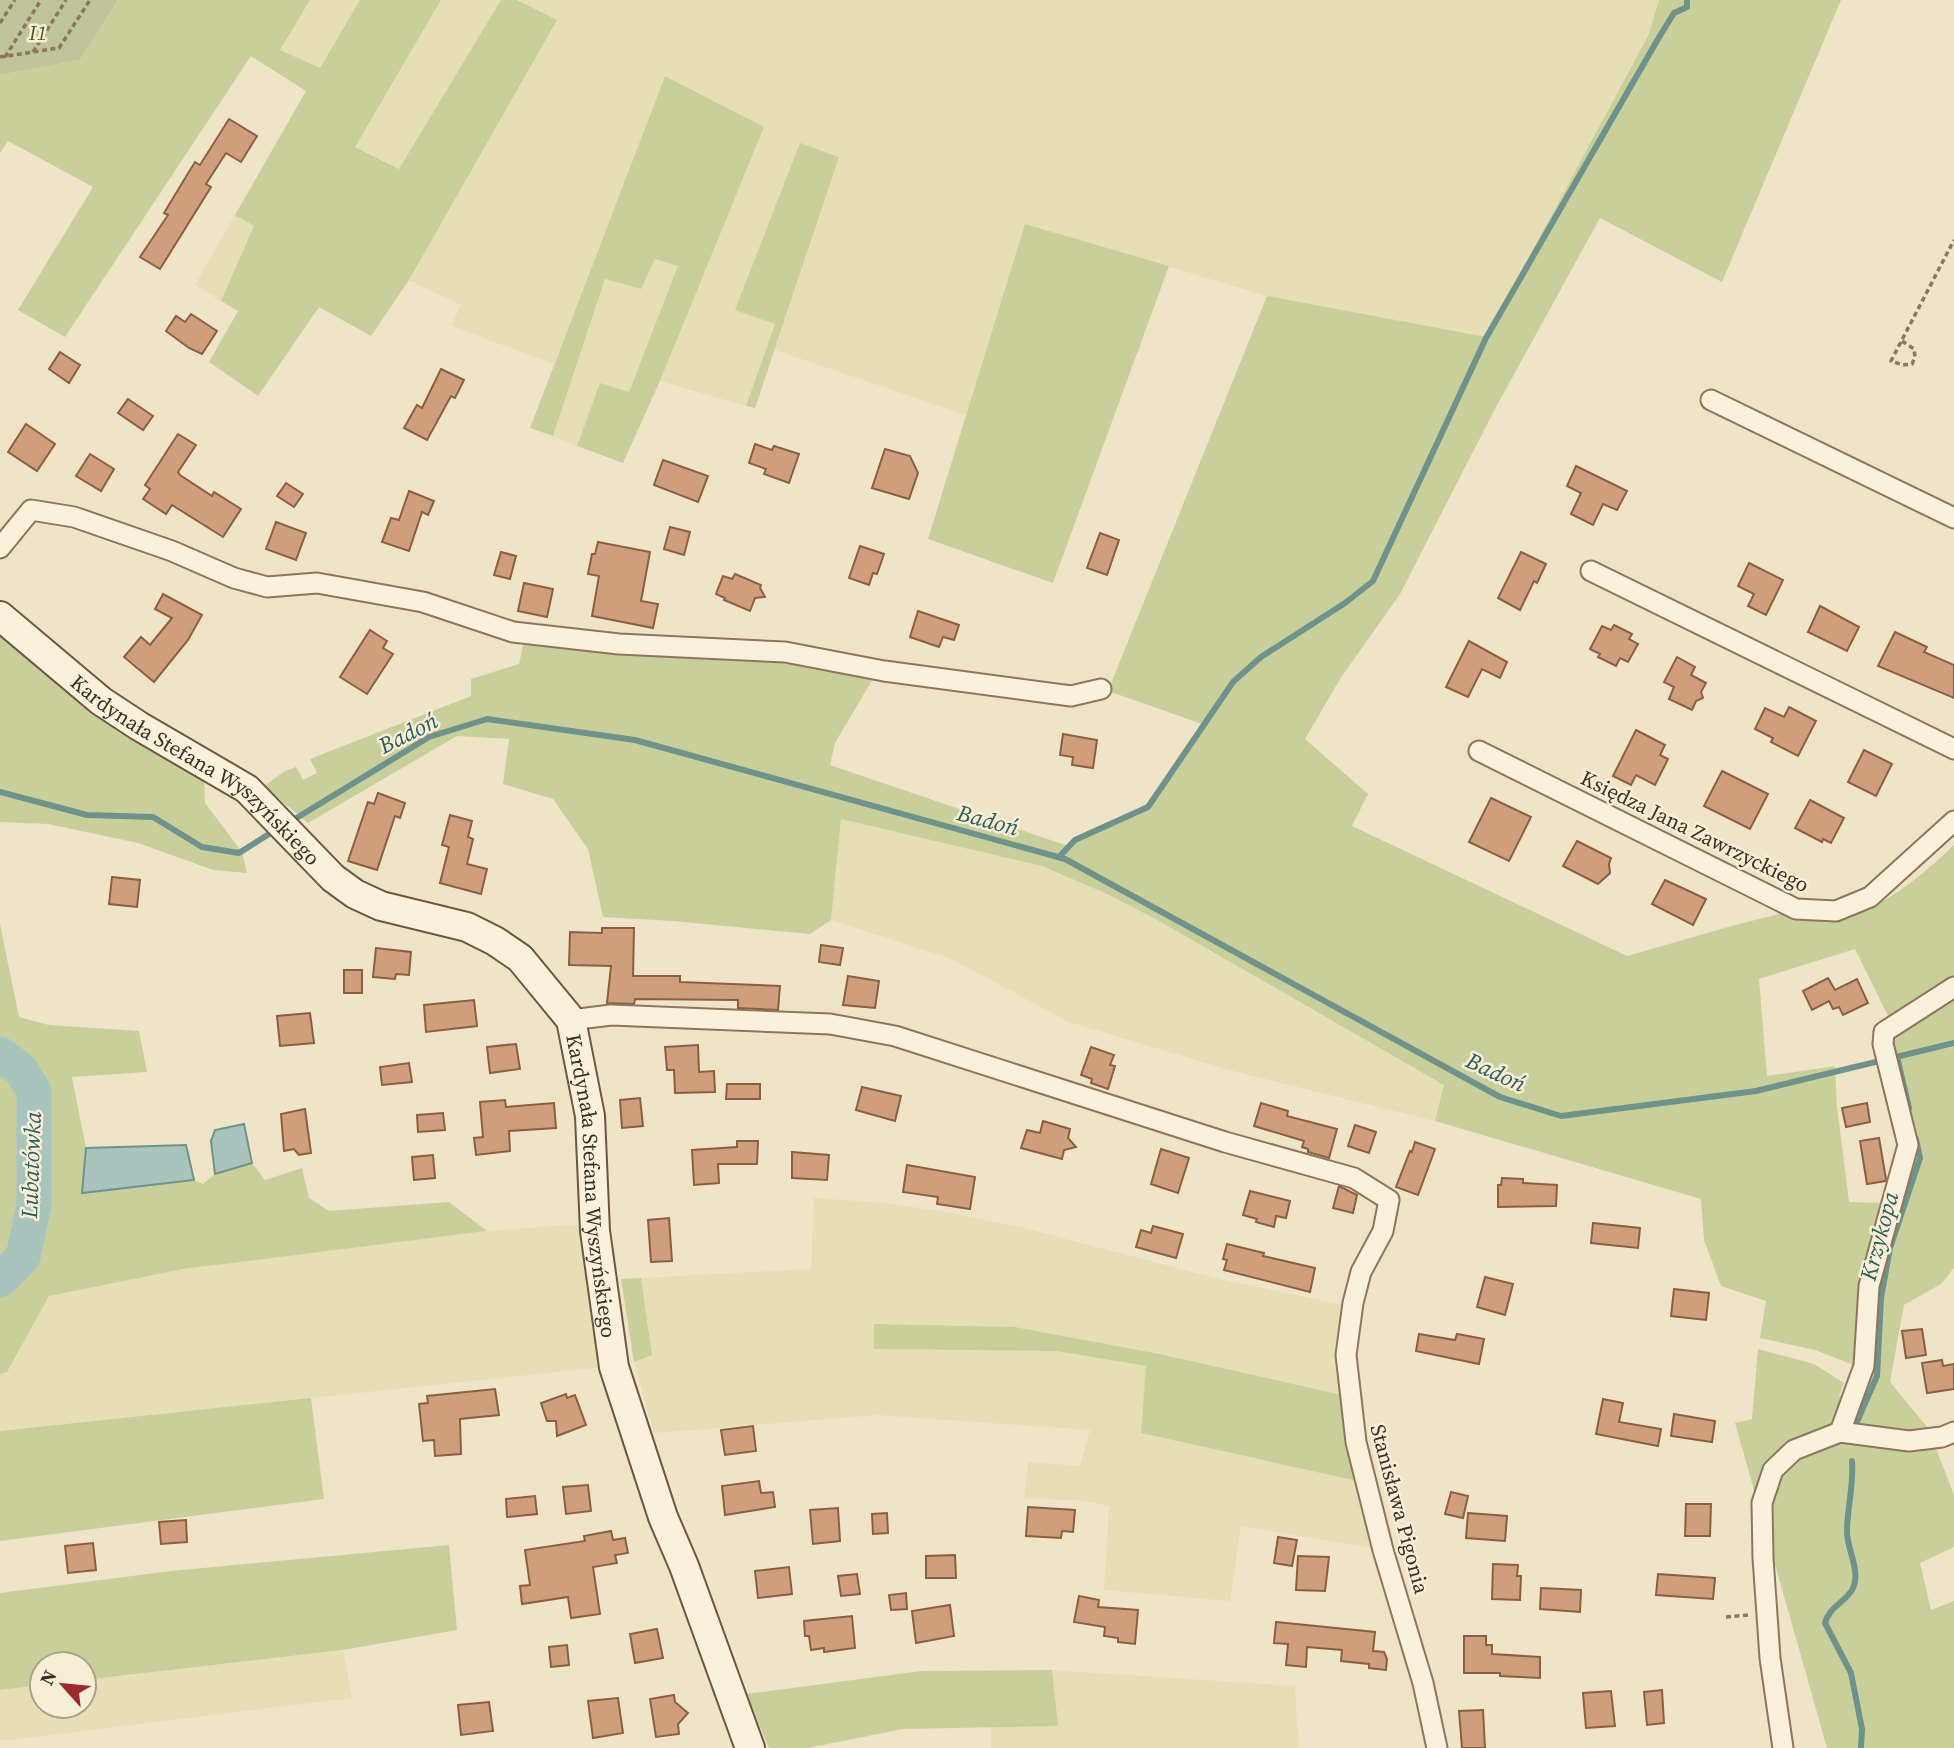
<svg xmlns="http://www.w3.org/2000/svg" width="1954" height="1748" font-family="'Source Serif 4',serif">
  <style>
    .farmland { fill: #e6deb5 }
    .green { fill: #c9cf9b }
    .cemetery { fill: #bfc49a }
    .water { fill: #a9c4bc; stroke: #6f938a; stroke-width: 2 }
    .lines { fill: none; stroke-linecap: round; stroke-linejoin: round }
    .stream { stroke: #6f938a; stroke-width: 6 }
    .river { stroke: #a9c4bc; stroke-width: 35 }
    .building { fill: #cf9f7d; stroke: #8d5f41; stroke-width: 2 }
    .street-casing { stroke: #8d765c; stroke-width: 23 }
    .secondary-casing { stroke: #6f573f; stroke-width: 32 }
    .path { stroke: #8d765c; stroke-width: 3.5; stroke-dasharray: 5 3.5; stroke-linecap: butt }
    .street { stroke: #faf1dc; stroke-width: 19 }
    .secondary { stroke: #faf1dc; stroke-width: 28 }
    .labels { text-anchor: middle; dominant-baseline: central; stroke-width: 5; stroke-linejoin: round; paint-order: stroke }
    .park-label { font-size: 21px; font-style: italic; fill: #4d5a26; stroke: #f7eed8 }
    .street-label { font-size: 21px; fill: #3d2e20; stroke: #f7eed8 }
    .water-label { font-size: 23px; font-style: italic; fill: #2f5d5a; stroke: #f7eed8 }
  </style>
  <rect width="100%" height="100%" fill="#f0e4c8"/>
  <g class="farmland">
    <polygon points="310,0 360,0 320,68 279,50"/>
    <polygon points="441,0 501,0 400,169 355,147"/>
    <polygon points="517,0 1659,0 1649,36 1486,338 1267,296 1025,224 966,415 775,350 839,157 735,309 775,324 746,406 660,381 764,127 665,76 554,364 451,326 461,305 409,280 556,21"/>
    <polygon points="235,215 254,226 221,301 195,285"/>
    <polygon points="655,259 679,266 629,392 600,384 577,446 553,436 605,279 641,289"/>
    <polygon points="841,819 1042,866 1107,894 1159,921 1445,1085 1435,1121 1229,1070 1069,1022 949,958 831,920"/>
    <polygon points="814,1198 887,1203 945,1212 1024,1228 1223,1280 1344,1305 1342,1395 1160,1354 1015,1327 874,1349 1056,1351 1147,1366 1142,1433 1357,1481 1383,1550 1241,1526 1230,1601 1104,1590 1109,1506 1086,1501 1024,1498 1028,1462 1080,1466 1090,1430 878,1415 654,1433 634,1362 652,1355 641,1278 811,1269"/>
    <polygon points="584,1224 604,1367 0,1431 0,1374 7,1372 48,1296 182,1269 487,1231"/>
    <polygon points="343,1650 352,1698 0,1741 0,1690 42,1685 42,1706 84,1706 84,1680"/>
    <polygon points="1052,1670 1295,1686 1299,1748 991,1748 991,1727 1057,1726"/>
  </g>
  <g class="green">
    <polygon points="118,0 310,0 280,50 320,68 360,0 441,0 355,147 399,169 501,0 517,0 557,20 409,280 371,336 319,307 258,396 209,362 238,311 221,301 254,226 235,215 306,91 251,56 65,337 18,310 93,187 8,141 0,153 0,75 80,60"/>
    <path d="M 1659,0 L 1841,0 L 1722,282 L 1600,218 L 1495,409 L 1400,594 L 1340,679 L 1305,739 L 1368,794 L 1352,826 L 1627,956 C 1678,942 1730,925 1783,913 C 1800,909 1819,918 1836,917 C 1877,915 1926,872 1954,845 L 1954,980 L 1952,982 L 1889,1018 L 1855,949 L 1759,979 L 1767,1076 L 1835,1066 L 1837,1107 L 1849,1202 L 1884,1203 L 1856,1366 L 1815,1350 L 1760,1338 L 1766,1301 L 1721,1286 L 1704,1240 L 1701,1199 L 1435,1121 L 1444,1085 L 1159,921 L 1107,894 L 1042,866 L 841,819 L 831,920 L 810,934 L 673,921 L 603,917 L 588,849 L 553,799 L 503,784 L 509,739 L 457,736 L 308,823 L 264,786 L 285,771 L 296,767 L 303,780 L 317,773 L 310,759 L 471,696 L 471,679 L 519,664 L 524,641 L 781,661 L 874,677 L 835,743 L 830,765 L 1065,845 L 1148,807 L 1205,725 L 1108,691 L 1267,296 L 1486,337 L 1648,36 Z"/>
    <polygon points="665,76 764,127 660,381 623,463 577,446 600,383 629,392 678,266 655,259 641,289 605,279 553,436 530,428"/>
    <polygon points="800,143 839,157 755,408 746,406 775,324 735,310"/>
    <polygon points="1025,224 1169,266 1053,583 928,539"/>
    <polygon points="0,630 204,777 205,803 242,852 247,873 213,870 138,843 48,824 0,822"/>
    <polygon points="0,924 19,1017 49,1025 139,1031 147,1072 72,1077 86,1148 82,1193 194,1180 203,1184 215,1174 252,1163 265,1180 302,1168 309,1198 329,1211 449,1202 487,1231 183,1269 49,1296 7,1372 0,1374"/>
    <polygon points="1954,997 1954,1268 1941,1284 1904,1305 1890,1382 1928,1428 1954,1495 1954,1547 1920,1563 1931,1610 1954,1601 1954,1748 1827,1748 1735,1423 1752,1419 1758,1349 1814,1364 1844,1383 1839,1396 1868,1388 1875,1343 1877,1293 1894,1217 1917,1139 1901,1066 1892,1038 1899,1029"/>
    <polygon points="641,1278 652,1355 634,1362 621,1279"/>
    <polygon points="874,1324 1015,1327 1160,1354 1342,1395 1357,1481 1141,1433 1146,1366 1056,1351 874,1349"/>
    <polygon points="311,1398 324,1499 0,1541 0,1431"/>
    <polygon points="449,1545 457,1630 343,1650 84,1680 84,1664 42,1664 42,1685 0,1690 0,1593 171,1571"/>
    <polygon points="1052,1670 1058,1726 903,1729 808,1748 769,1748 746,1694 921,1671"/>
  </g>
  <polygon class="cemetery" points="0,0 118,0 80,60 0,75"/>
  <g class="water">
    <polygon points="244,1124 252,1163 215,1174 211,1141 215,1130"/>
    <polygon points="186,1145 194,1180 82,1193 86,1148"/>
  </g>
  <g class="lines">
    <g class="stream">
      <polyline points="0,792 87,815 153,817 202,847 239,853 277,829"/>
      <polyline points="290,822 429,737 487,719 635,740 1065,859 1500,1097 1561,1116 1756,1091 1954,1043"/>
      <polyline points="1059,857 1075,840 1148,807 1233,682 1261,657 1345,603 1373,581 1486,338 1658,39 1674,13 1687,7 1687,0"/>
      <polyline points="1897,1057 1909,1108"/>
      <polyline points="1856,1424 1877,1376 1881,1298 1890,1248 1920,1158 1916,1139"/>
      <path d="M 1852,1461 C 1854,1485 1847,1508 1847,1532 C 1847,1550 1862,1572 1852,1590 C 1844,1603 1829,1607 1825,1623 L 1851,1673 L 1862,1729 L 1861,1748"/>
    </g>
    <polyline class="river" points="0,1054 21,1070 34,1091 34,1205 23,1257 0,1280"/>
  </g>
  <g class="building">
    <polygon points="229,119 257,136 241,162 226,153 206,184 211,187 160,269 140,257 168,215 164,213 187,175 195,162 200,165"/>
    <polygon points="191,314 217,331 202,354 189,348 166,331 176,316 185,322"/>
    <polygon points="60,352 80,365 69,383 49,369"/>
    <polygon points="441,369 464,380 455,398 451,396 427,440 404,428 417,405 422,408"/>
    <polygon points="128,399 153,416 143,430 118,413"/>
    <polygon points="26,424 55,444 37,471 8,452"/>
    <polygon points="178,434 196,445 178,472 180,475 212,496 214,492 241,509 223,537 172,505 166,514 143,499 150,489 145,485"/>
    <polygon points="755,444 772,450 774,446 799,454 789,483 764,474 766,469 749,463"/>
    <polygon points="885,449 910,456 918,473 909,499 872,488"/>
    <polygon points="90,454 114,469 101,491 76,476"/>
    <polygon points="663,460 708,476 698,502 654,485"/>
    <polygon points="1576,466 1627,491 1617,510 1603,504 1593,525 1571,514 1581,493 1567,486"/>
    <polygon points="286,483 303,494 294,507 277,496"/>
    <polygon points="409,491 434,501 428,515 422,512 409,551 382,542 391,518 399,520"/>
    <polygon points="276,522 306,533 296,560 266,549"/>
    <polygon points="670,527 690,532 684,555 664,549"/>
    <polygon points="1100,533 1119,540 1107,575 1087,568"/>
    <polygon points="598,542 650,552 641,601 658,604 653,628 592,616 599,576 588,574 592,554 595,554"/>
    <polygon points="860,546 884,554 877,574 873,573 869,585 849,578"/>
    <polygon points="501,552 516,556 510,579 494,575"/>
    <polygon points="1521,552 1546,564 1537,583 1534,581 1520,610 1498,598"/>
    <polygon points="1749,563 1783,580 1766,615 1748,606 1754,594 1738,586"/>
    <polygon points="735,574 761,585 760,588 765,597 755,598 750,611 724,600 725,598 716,594 723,576 732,579"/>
    <polygon points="524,583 553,589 547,617 518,611"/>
    <polygon points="163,594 202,615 188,640 154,682 124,657 141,637 150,645 172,618 155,609"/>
    <polygon points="1820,606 1859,627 1847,651 1808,632"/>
    <polygon points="918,611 959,625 954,640 943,637 939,647 910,637"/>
    <polygon points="1614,625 1632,634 1629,639 1638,644 1628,662 1620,658 1616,666 1598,657 1600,654 1590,649 1602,626 1611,630"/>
    <polygon points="370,630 387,641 383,648 393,654 367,694 340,677"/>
    <polygon points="1895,632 1927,647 1924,652 1954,665 1954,698 1878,666"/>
    <polygon points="1469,641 1507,662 1500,678 1482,669 1468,697 1446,687"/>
    <polygon points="1677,657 1695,667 1691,675 1706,683 1701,692 1703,698 1696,701 1692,710 1669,699 1674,687 1664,682"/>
    <polygon points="1789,707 1816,721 1798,756 1771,742 1773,738 1755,729 1765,708 1784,717"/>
    <polygon points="1636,730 1665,745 1660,755 1668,759 1655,785 1636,775 1631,785 1613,776"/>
    <polygon points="1063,734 1097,740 1093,768 1072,765 1073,757 1060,755"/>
    <polygon points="1864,750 1892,764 1876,796 1848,782"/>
    <polygon points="1722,771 1768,794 1750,829 1704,806"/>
    <polygon points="378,793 405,803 400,818 395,816 377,870 348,861 368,802 374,804"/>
    <polygon points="1491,798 1531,817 1509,861 1469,842"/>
    <polygon points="1810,800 1844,818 1831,843 1823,839 1822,842 1795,828"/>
    <polygon points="450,815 472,821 468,837 473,839 467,864 487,869 481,894 440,883 449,847 442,845"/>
    <polygon points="1577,841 1611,858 1609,864 1610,873 1598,884 1563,866"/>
    <polygon points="112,877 140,880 137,907 109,904"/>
    <polygon points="1665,880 1706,899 1693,925 1652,904"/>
    <polygon points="602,928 634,928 633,976 680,976 680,982 780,986 778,1010 738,1008 738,1000 635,999 634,1004 607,1003 611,966 569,965 570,932 602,933"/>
    <polygon points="821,945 843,948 840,965 819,962"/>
    <polygon points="376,948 411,952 409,975 396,974 395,979 373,977"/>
    <rect x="344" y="970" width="18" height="23"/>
    <polygon points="848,976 879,981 875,1008 843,1005"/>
    <polygon points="1828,978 1835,990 1857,979 1868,1003 1843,1015 1839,1007 1833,1009 1829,1001 1812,1010 1803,991"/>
    <polygon points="474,1000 477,1026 426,1032 424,1005"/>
    <polygon points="310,1013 314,1043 280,1046 277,1016"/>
    <polygon points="516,1044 520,1069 490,1073 487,1047"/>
    <polygon points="698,1045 699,1072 714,1071 715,1092 675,1093 674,1070 667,1070 665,1047"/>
    <polygon points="1091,1047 1114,1055 1110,1065 1115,1066 1108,1089 1091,1083 1092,1079 1081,1075"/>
    <polygon points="409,1063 412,1082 382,1085 380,1067"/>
    <polygon points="727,1084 760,1084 760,1099 726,1099"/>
    <polygon points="862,1087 901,1096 895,1121 856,1110"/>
    <polygon points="640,1098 643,1126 622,1128 620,1100"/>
    <polygon points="505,1100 506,1107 554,1103 556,1128 509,1131 510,1151 476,1155 474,1138 483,1137 480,1102"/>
    <polygon points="1261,1103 1288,1111 1287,1116 1337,1129 1329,1158 1308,1152 1308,1149 1302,1147 1304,1141 1254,1126"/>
    <polygon points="1867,1103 1870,1122 1846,1127 1842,1108"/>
    <polygon points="305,1109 311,1153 299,1155 294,1149 284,1151 281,1114"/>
    <polygon points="443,1113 445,1130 418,1132 417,1115"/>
    <polygon points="1043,1121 1070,1129 1068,1138 1076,1147 1064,1150 1062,1159 1021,1148 1027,1130 1040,1133"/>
    <polygon points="1355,1125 1376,1132 1369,1153 1348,1146"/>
    <polygon points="1879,1138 1886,1179 1885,1181 1867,1184 1860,1141"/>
    <polygon points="737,1141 758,1141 757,1164 718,1164 719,1183 694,1185 692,1150 737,1147"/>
    <polygon points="1415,1142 1435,1149 1418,1195 1396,1187 1410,1151 1412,1152"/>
    <polygon points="1161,1149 1189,1158 1178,1193 1151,1184"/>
    <polygon points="792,1152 829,1155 827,1180 792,1178"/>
    <polygon points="433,1155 435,1178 414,1180 412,1157"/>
    <polygon points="907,1165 975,1177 970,1209 937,1204 938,1197 903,1192"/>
    <polygon points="1502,1178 1523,1179 1523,1183 1557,1185 1556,1206 1498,1207 1498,1185 1501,1185"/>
    <polygon points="1339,1186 1357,1195 1353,1213 1333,1208"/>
    <polygon points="1250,1191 1290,1201 1286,1218 1276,1216 1274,1227 1256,1222 1257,1219 1243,1215"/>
    <polygon points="669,1218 672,1261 651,1262 648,1220"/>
    <polygon points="1593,1223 1640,1228 1638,1248 1591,1243"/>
    <polygon points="1153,1226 1183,1234 1176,1258 1136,1247 1141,1230 1151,1233"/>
    <polygon points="1227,1244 1264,1253 1263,1256 1315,1268 1310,1292 1224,1270 1227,1260 1223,1259"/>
    <polygon points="1485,1277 1513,1284 1505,1315 1477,1307"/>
    <polygon points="1674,1289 1709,1293 1706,1320 1671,1316"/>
    <polygon points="1922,1329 1926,1355 1906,1358 1902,1331"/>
    <polygon points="1419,1334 1455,1340 1457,1334 1484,1339 1479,1364 1416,1351"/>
    <polygon points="1942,1360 1943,1366 1954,1364 1954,1389 1927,1393 1922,1363"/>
    <polygon points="495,1389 499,1415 460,1419 461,1454 435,1456 434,1440 423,1441 419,1404 428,1403 427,1396"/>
    <polygon points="566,1394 567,1398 575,1395 586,1425 557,1436 556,1421 547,1421 541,1403"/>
    <polygon points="1603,1399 1623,1403 1619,1422 1661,1429 1658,1446 1596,1434"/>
    <polygon points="1674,1414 1715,1421 1712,1442 1671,1436"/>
    <polygon points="753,1426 756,1451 725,1455 721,1430"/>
    <polygon points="759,1481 761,1493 773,1492 775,1507 725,1515 722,1486"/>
    <polygon points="588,1485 591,1511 566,1514 563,1487"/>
    <polygon points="1451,1492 1468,1496 1463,1518 1445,1514"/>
    <polygon points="535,1496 537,1514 507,1517 506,1499"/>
    <polygon points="1686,1504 1711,1504 1710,1536 1685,1536"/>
    <polygon points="1028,1507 1075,1510 1073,1532 1062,1531 1061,1538 1026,1536"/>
    <polygon points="838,1508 840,1541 813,1544 810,1510"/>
    <polygon points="887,1513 888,1533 873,1534 872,1514"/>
    <polygon points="1468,1513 1507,1516 1505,1541 1466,1538"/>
    <polygon points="186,1520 187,1542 161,1544 159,1522"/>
    <polygon points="611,1531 613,1540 625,1538 628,1553 615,1555 617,1563 593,1567 600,1614 571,1618 568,1597 522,1604 520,1586 530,1585 525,1550 585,1541 584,1536"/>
    <polygon points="1278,1537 1297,1540 1292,1566 1274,1563"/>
    <polygon points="93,1543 96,1570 68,1573 65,1546"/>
    <polygon points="955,1555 956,1578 926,1578 926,1556"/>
    <polygon points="1298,1556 1329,1557 1325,1591 1296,1590"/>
    <polygon points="1493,1564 1518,1565 1517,1576 1521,1576 1520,1600 1492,1599"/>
    <polygon points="789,1567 792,1594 758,1598 755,1571"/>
    <polygon points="857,1574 860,1594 841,1596 838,1576"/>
    <polygon points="1658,1574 1715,1578 1713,1599 1656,1595"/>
    <polygon points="1541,1588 1581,1590 1580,1612 1540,1609"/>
    <polygon points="906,1593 907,1609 891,1610 889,1595"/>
    <polygon points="1079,1596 1099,1600 1098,1607 1138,1610 1135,1644 1118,1642 1118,1638 1104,1636 1105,1627 1074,1622"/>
    <polygon points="950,1605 954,1636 916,1643 912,1611"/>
    <polygon points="852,1616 855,1648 824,1652 824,1648 811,1650 809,1636 805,1636 804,1621"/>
    <polygon points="1276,1622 1375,1632 1373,1651 1384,1652 1387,1659 1386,1670 1369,1668 1369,1664 1341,1661 1342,1650 1307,1647 1306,1667 1286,1665 1288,1644 1274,1643"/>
    <polygon points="657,1629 663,1658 635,1663 630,1634"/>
    <polygon points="1464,1636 1486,1636 1486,1645 1492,1645 1492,1654 1540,1657 1540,1678 1500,1676 1500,1673 1464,1673"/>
    <polygon points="567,1645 569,1665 551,1667 549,1647"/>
    <polygon points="1662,1690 1664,1723 1647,1725 1644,1692"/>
    <polygon points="1611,1691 1615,1726 1586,1728 1583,1693"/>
    <polygon points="674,1695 675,1702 688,1713 678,1724 679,1734 656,1737 650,1699"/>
    <polygon points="618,1698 623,1733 593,1738 588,1701"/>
    <polygon points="489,1702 493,1731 461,1735 458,1705"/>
    <polygon points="1483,1710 1485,1748 1462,1748 1459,1711"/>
  </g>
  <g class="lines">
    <g class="street-casing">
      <g id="street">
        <polyline points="1711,400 1954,518"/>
        <polyline points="0,548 31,510 74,517 172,551 234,578 267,587 317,583 423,602 513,632 619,644 785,652 884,671 1071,696 1101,689"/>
        <polyline points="1591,571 1954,749"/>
        <polyline points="1479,751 1796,909 1836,911 1870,897 1954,821"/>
        <polyline points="571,1020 611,1015 830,1024 895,1036 1225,1142 1354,1178 1389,1200 1383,1231 1361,1272 1353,1303 1346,1355 1356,1442 1383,1550 1423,1683 1437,1748"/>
        <polyline points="1840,1432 1864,1366 1869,1286 1908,1145 1883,1044 1884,1032 1954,987"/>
        <polyline points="1783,1748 1770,1658 1763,1558 1762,1503 1773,1470 1794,1450 1840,1432 1909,1441 1942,1437 1954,1432"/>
      </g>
    </g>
    <g class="secondary-casing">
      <g id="secondary">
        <path id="s1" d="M 0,616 L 101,701 L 139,726 L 247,789 L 333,878 L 355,894 L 381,906 L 467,927 L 495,941 L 520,958 L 571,1020 L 590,1116 L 595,1231 L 614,1367 L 663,1517 L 684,1566 L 750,1748"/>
      </g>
    </g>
    <g class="path">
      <polyline points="0,23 15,0"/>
      <polyline points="33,52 66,0"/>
      <polyline points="0,57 59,48 90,0"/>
      <polyline points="5,57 41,0"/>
      <polyline points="1902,341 1914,349 1915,357 1912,364 1903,365 1891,361 1954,240"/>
      <polyline points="1726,1617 1749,1615"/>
    </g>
    <use href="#street" class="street"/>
    <use href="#secondary" class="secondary"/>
  </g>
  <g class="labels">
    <g class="park-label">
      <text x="38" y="32">I1</text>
    </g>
    <g class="street-label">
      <text stroke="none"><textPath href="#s1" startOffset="250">Kardynała Stefana Wyszyńskiego</textPath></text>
      <text transform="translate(1695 831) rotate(26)">Księdza Jana Zawrzyckiego</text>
      <text stroke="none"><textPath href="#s1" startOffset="880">Kardynała Stefana Wyszyńskiego</textPath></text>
      <text transform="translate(1400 1509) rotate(75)">Stanisława Pigonia</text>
    </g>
    <g class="water-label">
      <text transform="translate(408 733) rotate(-27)">Badoń</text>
      <text transform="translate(988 820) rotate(15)">Badoń</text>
      <text transform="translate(1496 1072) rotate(25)">Badoń</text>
      <text transform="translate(31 1165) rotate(-88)">Lubatówka</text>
      <text transform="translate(1879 1236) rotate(-75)">Krzykopa</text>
    </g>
  </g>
  <g transform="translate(63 1685) rotate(297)"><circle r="33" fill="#f7eed8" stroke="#ada18e" stroke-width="2"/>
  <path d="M0-5L12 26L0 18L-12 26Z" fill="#9e2a2b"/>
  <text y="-10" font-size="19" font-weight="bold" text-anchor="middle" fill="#3d2e20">N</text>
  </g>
</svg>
